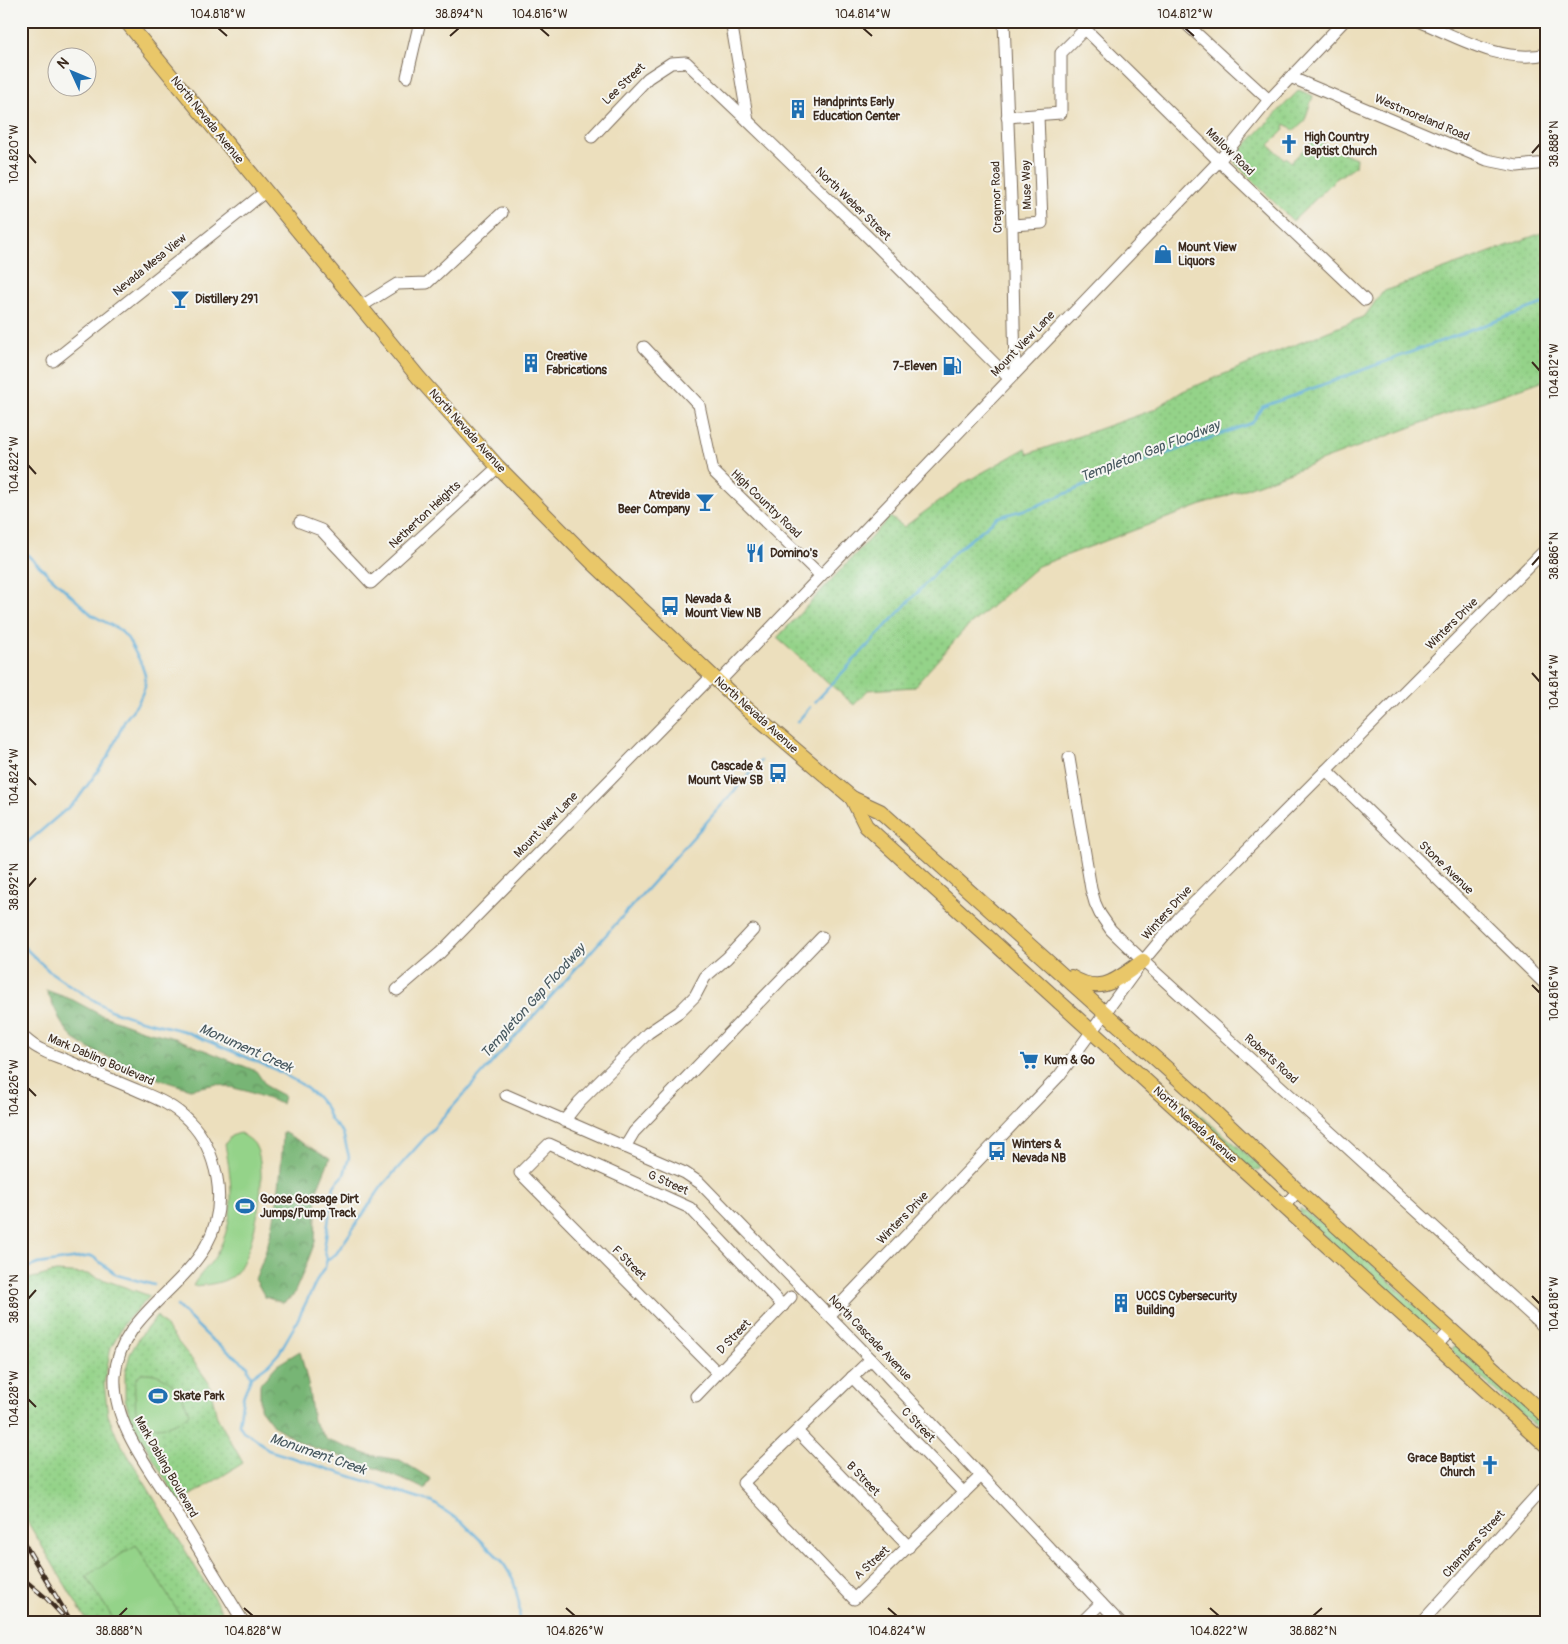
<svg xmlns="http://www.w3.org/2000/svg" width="1568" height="1644" font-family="Pangolin,sans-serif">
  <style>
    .green { fill: url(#green-dots); stroke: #687e54 }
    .forest { fill: url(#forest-crowns); stroke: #59704a }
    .pitch { fill: #94d389; stroke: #687e54 }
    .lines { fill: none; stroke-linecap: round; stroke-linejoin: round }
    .stream { stroke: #60afda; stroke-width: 2.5 }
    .minor-casing { stroke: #796956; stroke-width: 13 }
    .major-casing { stroke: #796956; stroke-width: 16 }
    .minor { stroke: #fff; stroke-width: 11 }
    .major { stroke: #e9c769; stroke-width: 14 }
    .rail-casing { stroke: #3b2a1e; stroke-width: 4.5 }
    .rail { stroke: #f6f6f2; stroke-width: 2.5; stroke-dasharray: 8; stroke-linecap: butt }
    .ticks { fill: none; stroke: #3b2a1e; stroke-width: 2 }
    .labels { text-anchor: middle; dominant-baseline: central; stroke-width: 4; stroke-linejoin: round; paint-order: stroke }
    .street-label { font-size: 12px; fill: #3b2a1e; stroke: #f6f6f2 }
    .poi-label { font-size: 12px; font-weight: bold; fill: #3b2a1e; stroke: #f6f6f2; text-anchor: start }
    .water-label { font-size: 14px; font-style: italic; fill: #485960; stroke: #f6f6f2 }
    .neatline { fill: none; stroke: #3b2a1e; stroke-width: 2 }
    .ticks-label { font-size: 12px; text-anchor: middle; fill: #3b2a1e }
  </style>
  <defs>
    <pattern id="green-dots" width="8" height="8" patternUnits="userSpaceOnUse" patternTransform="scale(1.25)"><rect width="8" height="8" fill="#94d389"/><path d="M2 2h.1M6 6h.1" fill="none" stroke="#80b576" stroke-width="1.8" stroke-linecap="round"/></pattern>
    <pattern id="forest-crowns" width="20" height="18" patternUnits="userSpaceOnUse" patternTransform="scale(1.25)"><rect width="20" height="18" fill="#77b575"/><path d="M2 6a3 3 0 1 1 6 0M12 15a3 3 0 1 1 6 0" fill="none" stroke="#63935f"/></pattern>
  </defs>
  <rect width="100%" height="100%" fill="#f6f6f2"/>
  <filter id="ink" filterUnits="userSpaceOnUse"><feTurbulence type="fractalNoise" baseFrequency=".02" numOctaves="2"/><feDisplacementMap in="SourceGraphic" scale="10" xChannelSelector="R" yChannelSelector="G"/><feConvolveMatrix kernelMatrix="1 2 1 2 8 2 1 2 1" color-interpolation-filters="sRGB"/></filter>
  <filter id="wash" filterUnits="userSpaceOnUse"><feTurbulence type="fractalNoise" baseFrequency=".0096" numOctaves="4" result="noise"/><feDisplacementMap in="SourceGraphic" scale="20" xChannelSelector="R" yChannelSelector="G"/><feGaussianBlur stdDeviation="1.12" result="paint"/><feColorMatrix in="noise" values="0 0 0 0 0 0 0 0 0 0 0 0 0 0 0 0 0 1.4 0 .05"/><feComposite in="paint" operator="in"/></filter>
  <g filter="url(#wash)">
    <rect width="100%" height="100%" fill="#ecdfbd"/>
    <g class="green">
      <polygon points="1299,90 1313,96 1304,122 1294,131 1290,127 1285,124 1284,130 1269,145 1284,159 1286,157 1291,162 1313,140 1356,158 1355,166 1336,179 1293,221 1237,165 1234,160 1235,156"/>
      <polygon points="1547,231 1547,379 1433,419 1038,566 963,631 914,687 868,690 854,705 777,638 890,517 904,527 964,483 1026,448 1028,454 1153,410 1183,391 1365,316 1382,292"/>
      <polygon points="1126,1056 1137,1063 1259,1164 1261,1168 1259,1171 1251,1170"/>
      <polygon points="1300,1208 1345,1239 1437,1326 1435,1330 1426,1328 1300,1214"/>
      <polygon points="56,1272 88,1274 150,1296 125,1322 111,1347 104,1383 108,1415 117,1437 229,1623 88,1623 21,1511 21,1281"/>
      <polygon points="157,1316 194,1362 209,1383 217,1417 243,1463 179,1503 131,1421 125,1398 125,1373 130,1354 141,1335"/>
      <polygon points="1457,1346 1470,1357 1487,1368 1547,1423 1547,1438 1452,1351 1453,1347"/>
    </g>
    <g class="forest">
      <polygon points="46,990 73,1000 99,1014 142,1030 175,1038 256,1071 267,1087 284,1096 282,1104 246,1091 217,1084 190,1089 161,1080 90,1049 74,1039 62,1024"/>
      <path d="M 283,1132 L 330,1158 L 317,1190 L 315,1242 L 303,1273 L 293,1296 L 283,1303 L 265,1297 L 255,1279 C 276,1233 281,1182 283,1132 Z"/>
      <polygon points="300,1351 308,1384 313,1421 327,1440 369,1455 400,1460 431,1479 425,1489 375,1468 303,1444 274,1426 260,1408 260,1384 277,1365"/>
    </g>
    <g class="pitch">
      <path d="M 240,1133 C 245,1136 252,1140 255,1145 C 270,1170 255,1251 236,1273 C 225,1284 206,1285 193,1286 C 198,1275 210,1266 216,1255 C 237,1218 232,1183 225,1144 L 231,1136 Z"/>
      <path d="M 141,1373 C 145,1373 150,1373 154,1374 C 170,1377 185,1398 189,1413 C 176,1428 144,1435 136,1411 C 135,1406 136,1400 135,1395 C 134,1385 135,1380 141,1373 Z"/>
      <polygon points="136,1545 185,1623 116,1623 86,1576"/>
    </g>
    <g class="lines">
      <g class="stream">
        <polyline points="21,549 92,615 120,630 128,639 141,663 145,675 145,687 138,703 125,720 109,755 77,800 21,848"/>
        <polyline points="815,702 955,552 998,517 1034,507 1129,467 1252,423 1262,407 1547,302"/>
        <polyline points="797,722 810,707"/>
        <polyline points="21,944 49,971 71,986 110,1010 137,1019 184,1031 274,1069 301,1084 317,1097 326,1108 330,1119 343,1133 349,1157 344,1175 334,1186 324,1249 327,1259 325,1267 318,1278 294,1327 279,1353 269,1364 251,1377 243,1397 239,1424 243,1431 255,1438 268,1450 432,1502 463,1523 502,1561 513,1579 519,1603 520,1623"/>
        <polyline points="328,1259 336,1254 382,1186 761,761"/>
        <polyline points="21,1270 38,1264 92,1256 117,1275 154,1285"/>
        <polyline points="177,1306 211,1339 248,1366 248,1370 251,1377"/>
      </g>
    </g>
  </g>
  <g filter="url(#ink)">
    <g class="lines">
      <g class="minor-casing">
        <g id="minor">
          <polyline points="731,21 748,121 871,240 1009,378"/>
          <polyline points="1004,21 1012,225 1015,372"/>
          <polyline points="1077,21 1219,161 1365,300"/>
          <polyline points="1183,21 1269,100"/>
          <path d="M 1419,21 C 1459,38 1502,64 1547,54"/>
          <polyline points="407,77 420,21"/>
          <polyline points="1290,77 1487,160 1517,166 1547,163"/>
          <polyline points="1007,117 1061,113 1061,53 1085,29"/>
          <polyline points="592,137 648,78 671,63 686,62 748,121"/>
          <polyline points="1012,225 1042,223 1038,115"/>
          <polyline points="360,307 397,284 427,283 502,213"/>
          <polyline points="644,347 699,405 713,471 820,575"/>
          <polyline points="53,361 265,192"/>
          <polyline points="300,522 321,530 371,583 498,467"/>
          <polyline points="719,682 1219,161 1269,100 1344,21"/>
          <polyline points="1069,758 1091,889 1095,903 1100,914 1111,930 1143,961 1544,1327 1547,1325"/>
          <polyline points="1326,770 1547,986"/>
          <polyline points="397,990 440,953 712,676"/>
          <path d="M 21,1035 C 27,1040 33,1046 40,1049 C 48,1054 59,1057 68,1061 C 89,1070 111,1079 132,1088 C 153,1097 173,1104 189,1121 C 204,1136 213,1157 217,1178 C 234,1278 120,1296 115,1376 C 112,1424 151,1471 176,1511 C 198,1548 221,1585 244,1623"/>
          <polyline points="506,1095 685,1173 700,1183 871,1359 1120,1623"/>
          <polyline points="564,1121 579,1102 648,1033 679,1012 695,996 705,977 727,958 753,930"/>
          <polyline points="625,1147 634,1132 822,937"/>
          <polyline points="1284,1206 1298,1191"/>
          <polyline points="830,1315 1059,1076 1143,961 1179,918 1547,548"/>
          <polyline points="1437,1345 1451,1330"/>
          <polyline points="871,1359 743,1483 854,1599 981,1476"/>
          <polyline points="718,1373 520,1173 549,1144 690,1208 783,1306"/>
          <polyline points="852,1377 964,1493"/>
          <polyline points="696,1396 791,1297"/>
          <polyline points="797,1431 909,1547"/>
          <polyline points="1081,1623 1101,1603"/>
          <polyline points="1421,1623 1547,1484"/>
        </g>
      </g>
      <g class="major-casing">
        <g id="major">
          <polyline points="126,21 419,378 498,467 594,564 744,706 852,798 880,811 1203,1101 1298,1191 1547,1417"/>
          <polyline points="852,798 866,826 1547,1446"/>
          <path d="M 1071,977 C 1102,996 1117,979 1143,961"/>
        </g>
      </g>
      <use href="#minor" class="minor"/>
      <use href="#major" class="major"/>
      <g class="rail-casing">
        <g id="rail">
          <polyline points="21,1538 72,1623"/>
          <polyline points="21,1577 46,1598 62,1615"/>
        </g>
      </g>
      <use href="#rail" class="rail"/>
    </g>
  </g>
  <path class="ticks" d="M 218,28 L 227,36M 540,28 L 549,36M 863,28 L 872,36M 1185,28 L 1194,36M 450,36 L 459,28M 1532,153 L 1540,144M 28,154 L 36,163M 1532,362 L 1540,371M 28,465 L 36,474M 1532,565 L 1540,556M 1532,673 L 1540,682M 28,777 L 36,785M 28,887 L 36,878M 1532,985 L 1540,993M 28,1088 L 36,1096M 1532,1296 L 1540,1304M 28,1299 L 36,1290M 28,1399 L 36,1407M 244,1608 L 253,1616M 566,1608 L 575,1616M 888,1608 L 897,1616M 1210,1608 L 1219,1616M 119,1616 L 127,1608M 1313,1616 L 1322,1608"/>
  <defs>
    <g id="building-bare" transform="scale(1.5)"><path d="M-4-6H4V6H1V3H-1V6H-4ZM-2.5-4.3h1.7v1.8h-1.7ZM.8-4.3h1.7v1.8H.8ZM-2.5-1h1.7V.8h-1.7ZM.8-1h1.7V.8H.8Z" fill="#1f6fb2" stroke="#f6f6f2" stroke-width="2.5" paint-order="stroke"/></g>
    <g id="church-bare" transform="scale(1.5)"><path d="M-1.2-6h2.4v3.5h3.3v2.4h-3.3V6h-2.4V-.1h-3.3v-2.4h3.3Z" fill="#1f6fb2" stroke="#f6f6f2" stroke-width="2.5" paint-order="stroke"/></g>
    <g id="shop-bare" transform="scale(1.5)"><path d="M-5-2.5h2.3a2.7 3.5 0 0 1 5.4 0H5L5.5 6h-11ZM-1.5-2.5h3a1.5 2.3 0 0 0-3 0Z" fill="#1f6fb2" stroke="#f6f6f2" stroke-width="2.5" paint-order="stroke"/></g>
    <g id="bar-bare" transform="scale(1.5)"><path d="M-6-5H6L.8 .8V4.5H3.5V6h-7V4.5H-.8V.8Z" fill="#1f6fb2" stroke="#f6f6f2" stroke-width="2.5" paint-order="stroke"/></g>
    <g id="fuel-bare" transform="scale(1.5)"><path d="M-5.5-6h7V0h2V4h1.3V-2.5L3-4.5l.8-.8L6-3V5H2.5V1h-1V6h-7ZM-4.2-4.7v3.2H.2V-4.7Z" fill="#1f6fb2" stroke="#f6f6f2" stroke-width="2.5" paint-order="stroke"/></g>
    <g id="restaurant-bare" transform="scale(1.5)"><path d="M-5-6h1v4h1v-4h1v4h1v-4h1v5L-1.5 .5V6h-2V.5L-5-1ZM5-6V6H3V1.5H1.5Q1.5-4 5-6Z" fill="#1f6fb2" stroke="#f6f6f2" stroke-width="2.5" paint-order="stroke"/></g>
    <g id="bus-bare" transform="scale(1.5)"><path d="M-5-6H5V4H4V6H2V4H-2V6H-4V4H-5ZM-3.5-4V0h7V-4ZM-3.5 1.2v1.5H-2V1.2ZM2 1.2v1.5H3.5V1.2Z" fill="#1f6fb2" stroke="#f6f6f2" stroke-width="2.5" paint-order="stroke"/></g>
    <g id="supermarket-bare" transform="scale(1.5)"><path d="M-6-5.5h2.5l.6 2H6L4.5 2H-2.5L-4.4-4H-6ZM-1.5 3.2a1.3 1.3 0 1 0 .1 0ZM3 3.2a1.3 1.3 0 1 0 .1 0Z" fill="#1f6fb2" stroke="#f6f6f2" stroke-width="2.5" paint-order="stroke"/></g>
    <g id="stadium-bare" transform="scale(1.5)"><path d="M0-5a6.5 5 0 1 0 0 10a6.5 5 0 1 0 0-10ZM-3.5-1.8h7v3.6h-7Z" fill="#1f6fb2" stroke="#f6f6f2" stroke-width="2.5" paint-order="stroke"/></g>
  </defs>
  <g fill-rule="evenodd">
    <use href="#building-bare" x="798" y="109"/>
    <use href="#church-bare" x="1289" y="144"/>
    <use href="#shop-bare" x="1163" y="254"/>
    <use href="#bar-bare" x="180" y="299"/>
    <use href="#building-bare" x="531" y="363"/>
    <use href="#fuel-bare" x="952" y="366"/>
    <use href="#bar-bare" x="705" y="502"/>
    <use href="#restaurant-bare" x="755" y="553"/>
    <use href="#bus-bare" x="670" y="606"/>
    <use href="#bus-bare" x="778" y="773"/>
    <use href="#supermarket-bare" x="1029" y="1060"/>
    <use href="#bus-bare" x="997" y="1151"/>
    <use href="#stadium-bare" x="245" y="1206"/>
    <use href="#building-bare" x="1121" y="1303"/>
    <use href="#stadium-bare" x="158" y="1396"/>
    <use href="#church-bare" x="1490" y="1465"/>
  </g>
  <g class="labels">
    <g class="street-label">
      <text transform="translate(624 84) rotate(-44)">Lee Street</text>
      <text transform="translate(1422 118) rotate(23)">Westmoreland Road</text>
      <text transform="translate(207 120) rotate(51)">North Nevada Avenue</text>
      <text transform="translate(1230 152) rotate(44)">Mallow Road</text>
      <text transform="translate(1027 185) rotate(-92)">Muse Way</text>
      <text transform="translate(997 197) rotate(-92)">Cragmor Road</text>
      <text transform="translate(853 204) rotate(44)">North Weber Street</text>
      <text transform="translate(150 265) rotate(-39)">Nevada Mesa View</text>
      <text transform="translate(1023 344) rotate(-46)">Mount View Lane</text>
      <text transform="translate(467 431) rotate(48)">North Nevada Avenue</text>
      <text transform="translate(766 504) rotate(44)">High Country Road</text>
      <text transform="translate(425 515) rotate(-43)">Netherton Heights</text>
      <text transform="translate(1452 624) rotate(-45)">Winters Drive</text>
      <text transform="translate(756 715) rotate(42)">North Nevada Avenue</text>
      <text transform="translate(546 825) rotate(-46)">Mount View Lane</text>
      <text transform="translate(1446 868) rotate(44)">Stone Avenue</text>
      <text transform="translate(1167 913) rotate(-48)">Winters Drive</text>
      <text transform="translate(1271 1059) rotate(42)">Roberts Road</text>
      <text transform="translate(101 1060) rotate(23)">Mark Dabling Boulevard</text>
      <text transform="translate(1195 1125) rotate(42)">North Nevada Avenue</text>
      <text transform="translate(668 1183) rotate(24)">G Street</text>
      <text transform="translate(903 1218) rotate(-46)">Winters Drive</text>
      <text transform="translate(629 1263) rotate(45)">F Street</text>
      <text transform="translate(734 1337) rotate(-46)">D Street</text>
      <text transform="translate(870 1338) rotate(46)">North Cascade Avenue</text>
      <text transform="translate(918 1425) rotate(46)">C Street</text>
      <text transform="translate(166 1467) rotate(60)">Mark Dabling Boulevard</text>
      <text transform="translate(863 1479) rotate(46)">B Street</text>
      <text transform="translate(1474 1544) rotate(-48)">Chambers Street</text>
      <text transform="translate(872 1563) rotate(-43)">A Street</text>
    </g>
    <g class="poi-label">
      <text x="813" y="102">Handprints Early<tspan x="813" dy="14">Education Center</tspan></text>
      <text x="1304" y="137">High Country<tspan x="1304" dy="14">Baptist Church</tspan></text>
      <text x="1178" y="247">Mount View<tspan x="1178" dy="14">Liquors</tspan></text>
      <text x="195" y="299">Distillery 291</text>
      <text x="546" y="356">Creative<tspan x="546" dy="14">Fabrications</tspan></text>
      <text x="937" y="366" text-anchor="end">7-Eleven</text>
      <text x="690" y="495" text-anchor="end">Atrevida<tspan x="690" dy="14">Beer Company</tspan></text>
      <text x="770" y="553">Domino's</text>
      <text x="685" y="599">Nevada &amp;<tspan x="685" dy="14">Mount View NB</tspan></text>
      <text x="763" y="766" text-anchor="end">Cascade &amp;<tspan x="763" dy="14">Mount View SB</tspan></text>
      <text x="1044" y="1060">Kum &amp; Go</text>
      <text x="1012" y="1144">Winters &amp;<tspan x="1012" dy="14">Nevada NB</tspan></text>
      <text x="260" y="1199">Goose Gossage Dirt<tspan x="260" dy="14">Jumps/Pump Track</tspan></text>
      <text x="1136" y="1296">UCCS Cybersecurity<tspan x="1136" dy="14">Building</tspan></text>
      <text x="173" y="1396">Skate Park</text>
      <text x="1475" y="1458" text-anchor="end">Grace Baptist<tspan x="1475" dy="14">Church</tspan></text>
    </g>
    <g class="water-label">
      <text transform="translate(1150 451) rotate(-21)">Templeton Gap Floodway</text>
      <text transform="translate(533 1001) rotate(-48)">Templeton Gap Floodway</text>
      <text transform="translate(246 1048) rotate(24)">Monument Creek</text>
      <text transform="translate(318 1454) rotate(19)">Monument Creek</text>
    </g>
  </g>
  <rect width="1568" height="1644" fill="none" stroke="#f6f6f2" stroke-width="55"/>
  <g transform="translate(72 72) rotate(314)"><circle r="24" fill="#f6f6f2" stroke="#aba49d"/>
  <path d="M0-4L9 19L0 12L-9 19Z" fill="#1f6fb2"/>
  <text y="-8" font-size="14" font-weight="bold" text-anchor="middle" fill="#3b2a1e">N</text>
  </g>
  <rect x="28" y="28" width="1512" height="1588" class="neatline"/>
  <g class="ticks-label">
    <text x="218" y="18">104.818°W</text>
    <text x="459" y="18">38.894°N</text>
    <text x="540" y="18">104.816°W</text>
    <text x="863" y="18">104.814°W</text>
    <text x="1185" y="18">104.812°W</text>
    <text transform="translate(1554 144) rotate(-90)" y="4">38.888°N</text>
    <text transform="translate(14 154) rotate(-90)" y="4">104.820°W</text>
    <text transform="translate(1554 371) rotate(-90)" y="4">104.812°W</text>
    <text transform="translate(14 465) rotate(-90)" y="4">104.822°W</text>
    <text transform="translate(1554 556) rotate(-90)" y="4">38.886°N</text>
    <text transform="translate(1554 682) rotate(-90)" y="4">104.814°W</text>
    <text transform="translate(14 777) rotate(-90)" y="4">104.824°W</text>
    <text transform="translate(14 887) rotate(-90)" y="4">38.892°N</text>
    <text transform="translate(1554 993) rotate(-90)" y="4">104.816°W</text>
    <text transform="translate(14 1088) rotate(-90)" y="4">104.826°W</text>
    <text transform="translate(14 1299) rotate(-90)" y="4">38.890°N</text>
    <text transform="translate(1554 1304) rotate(-90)" y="4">104.818°W</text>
    <text transform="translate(14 1399) rotate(-90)" y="4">104.828°W</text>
    <text x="119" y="1635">38.888°N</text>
    <text x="253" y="1635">104.828°W</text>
    <text x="575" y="1635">104.826°W</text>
    <text x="897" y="1635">104.824°W</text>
    <text x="1219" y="1635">104.822°W</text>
    <text x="1313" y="1635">38.882°N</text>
  </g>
</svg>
